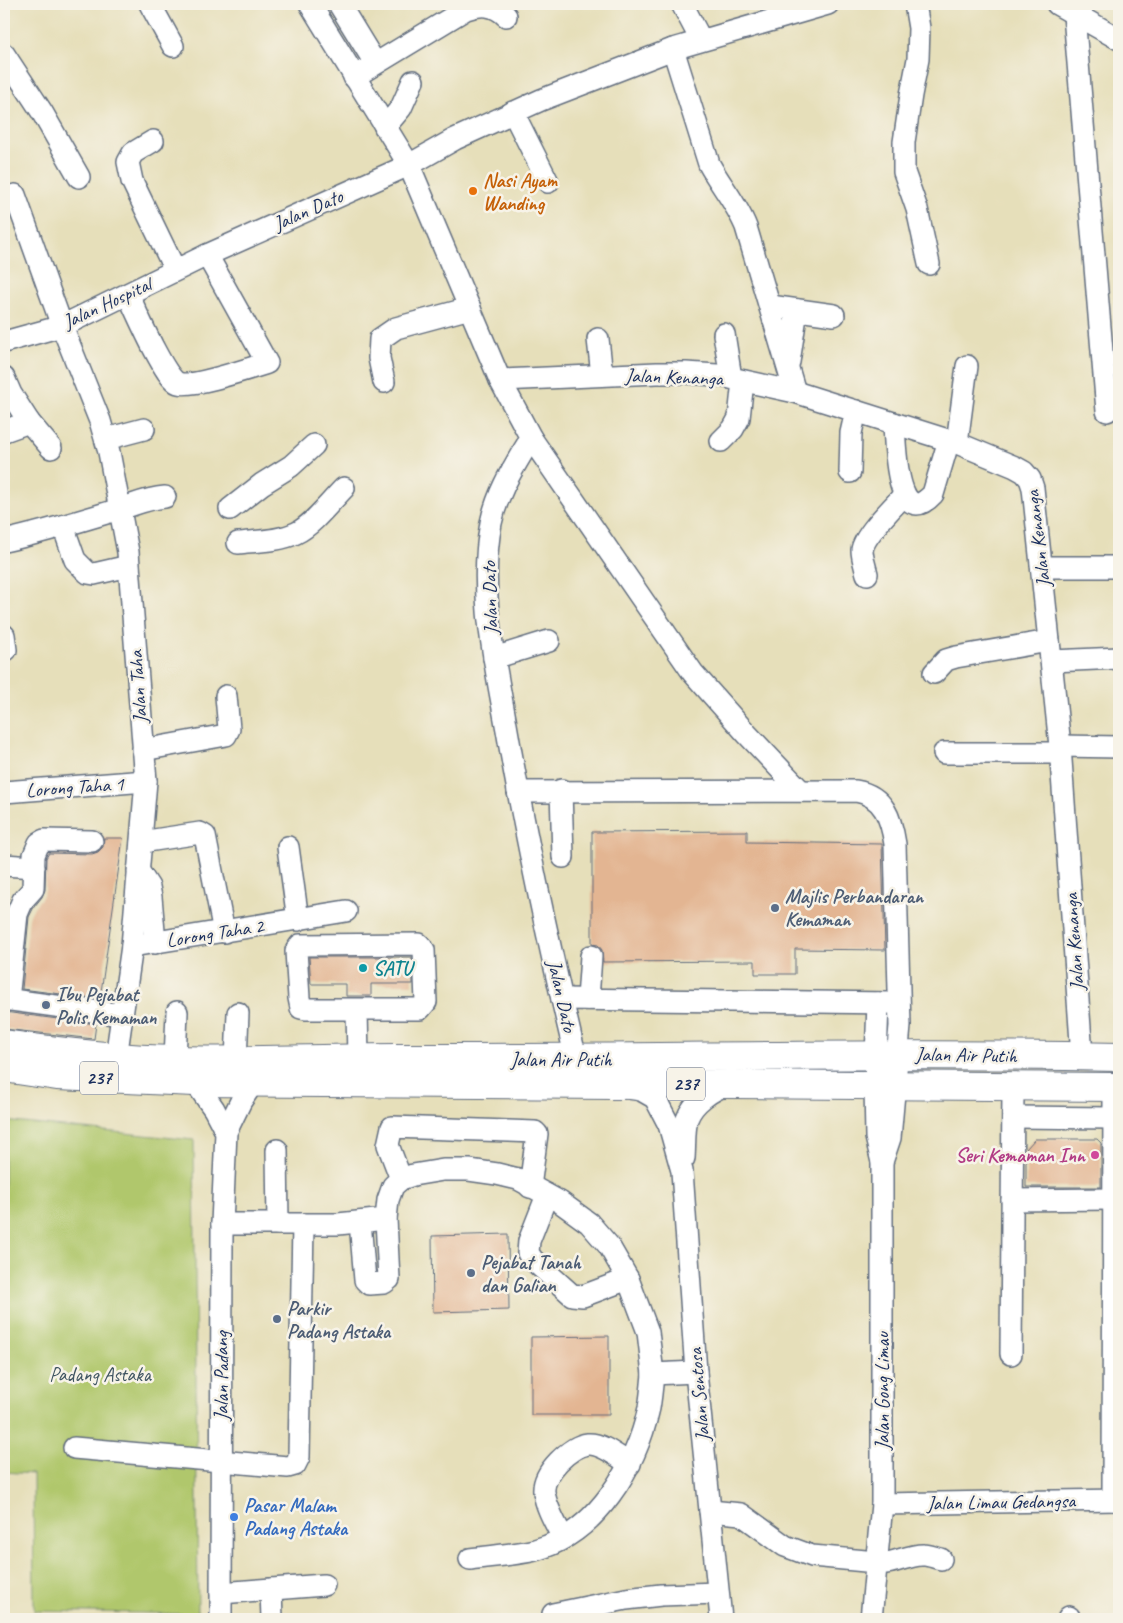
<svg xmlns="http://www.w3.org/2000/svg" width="1123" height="1623" font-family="Caveat,sans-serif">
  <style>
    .green { fill: #b0c76c; stroke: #667b65 }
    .building { fill: #e3b592 }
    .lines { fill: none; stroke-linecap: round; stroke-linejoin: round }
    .minor-casing { stroke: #626d7e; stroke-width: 24 }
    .major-casing { stroke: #626d7e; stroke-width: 30 }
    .minor { stroke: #fff; stroke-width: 21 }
    .major { stroke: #fff; stroke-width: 28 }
    .food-dot { fill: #e8710a; stroke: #f7f3e8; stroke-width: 2 }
    .service-dot { fill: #5c6f8a; stroke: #f7f3e8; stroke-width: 2 }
    .culture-dot { fill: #0f9aa8; stroke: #f7f3e8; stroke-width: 2 }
    .hotel-dot { fill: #d1479c; stroke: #f7f3e8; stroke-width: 2 }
    .shop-dot { fill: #3f7fe0; stroke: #f7f3e8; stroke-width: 2 }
    .labels { text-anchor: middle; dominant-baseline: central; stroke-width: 5; stroke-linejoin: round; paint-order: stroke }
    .shield { fill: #f7f3e8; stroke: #5d6a87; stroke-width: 1 }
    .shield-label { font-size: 19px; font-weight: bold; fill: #1b2f5e }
    .food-label { font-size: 20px; font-weight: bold; fill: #c56008; stroke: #f7f3e8; text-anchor: start }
    .street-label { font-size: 20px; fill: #1b2f5e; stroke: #f7f3e8 }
    .service-label { font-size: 20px; font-weight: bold; fill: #4e5e75; stroke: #f7f3e8; text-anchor: start }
    .culture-label { font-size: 20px; font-weight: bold; fill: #0d838f; stroke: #f7f3e8; text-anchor: start }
    .hotel-label { font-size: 20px; font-weight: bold; fill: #b23c85; stroke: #f7f3e8; text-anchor: end }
    .park-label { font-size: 20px; fill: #405562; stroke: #f7f3e8 }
    .shop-label { font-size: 20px; font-weight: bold; fill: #366cbe; stroke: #f7f3e8; text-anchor: start }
  </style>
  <rect width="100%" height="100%" fill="#f7f3e8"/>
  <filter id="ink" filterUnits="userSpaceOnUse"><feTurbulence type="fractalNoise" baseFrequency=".02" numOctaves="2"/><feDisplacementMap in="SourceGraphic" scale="10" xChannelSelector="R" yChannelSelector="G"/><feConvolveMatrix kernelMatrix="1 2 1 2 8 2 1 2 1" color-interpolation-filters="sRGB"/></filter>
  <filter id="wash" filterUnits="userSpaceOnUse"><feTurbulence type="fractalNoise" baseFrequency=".0096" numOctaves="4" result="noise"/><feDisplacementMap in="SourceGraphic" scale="20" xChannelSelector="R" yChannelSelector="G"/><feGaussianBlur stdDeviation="1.12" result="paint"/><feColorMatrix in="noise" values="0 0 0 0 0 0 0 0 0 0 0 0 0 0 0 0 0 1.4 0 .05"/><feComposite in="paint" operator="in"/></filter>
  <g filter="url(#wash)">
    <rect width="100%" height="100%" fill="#e6dfba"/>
    <polygon class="green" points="4,1121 194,1140 198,1614 34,1611 33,1474 4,1472"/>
    <g id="blocks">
      <g class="building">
        <polygon points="747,831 747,842 882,844 885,950 795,949 795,974 755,974 755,961 603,962 602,950 598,945 592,944 592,832"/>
        <polygon points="104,838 123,838 100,999 22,989 29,917 34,907 42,897 45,890 46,858 49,853 92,854 98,852 103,847"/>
        <polygon points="309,957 412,957 413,984 371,984 371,996 346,996 346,984 311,984"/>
        <polygon points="4,1012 96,1024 94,1039 4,1029"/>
        <polygon points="1035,1139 1097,1139 1101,1143 1101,1187 1026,1187 1026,1149"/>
        <polygon points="508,1234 509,1310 433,1312 432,1236"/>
        <polygon points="609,1336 609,1415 531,1415 531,1337"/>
      </g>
    </g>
  </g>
  <g filter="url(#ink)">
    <use href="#blocks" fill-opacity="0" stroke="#626d7e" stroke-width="1"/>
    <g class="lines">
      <g class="minor-casing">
        <g id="minor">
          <polyline points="150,4 173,46"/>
          <path d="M 310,4 L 409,165 L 500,380 L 531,438 C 514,467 498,490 491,523 C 478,592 495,662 507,730 C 526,840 550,950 576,1059"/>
          <polyline points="339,4 375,63"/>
          <polyline points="682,4 701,40"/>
          <polyline points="915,4 919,28 918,59 911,95 904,142 904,172 917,209 929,264"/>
          <polyline points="1057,4 1119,39"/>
          <polyline points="1074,15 1107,411"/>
          <path d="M 673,49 L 709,164 C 721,186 737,204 746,227 L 795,392"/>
          <polyline points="4,54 42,112 79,177"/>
          <path d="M 354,77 L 466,9 C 481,4 494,4 506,16"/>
          <polyline points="513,112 548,182"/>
          <polyline points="385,127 401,108 413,81"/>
          <polyline points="153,141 133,153 128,162 132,181 175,270"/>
          <polyline points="15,195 62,326 100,421 109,452 128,552 146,781 132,946 116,1058"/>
          <path d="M 128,294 C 135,309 165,379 178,383 C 191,388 251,368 267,363 L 207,255"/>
          <polyline points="770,306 834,315"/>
          <polyline points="724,334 731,378"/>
          <polyline points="598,339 602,375"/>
          <polyline points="4,342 62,326 207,255 409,165 455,139 541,100 673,49 828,4"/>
          <polyline points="789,362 797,310"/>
          <polyline points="4,378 11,394 29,422"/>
          <polyline points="500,380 657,373 686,373 717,375 795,392 957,443 1015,467 1024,472 1030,479 1033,488 1060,746 1082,1056"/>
          <polyline points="384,382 379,358 380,339 396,328 470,308"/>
          <path d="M 894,423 C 895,441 896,534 933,494 L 949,440"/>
          <polyline points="4,431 29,422 51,448"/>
          <polyline points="531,438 693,673 747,734 800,790"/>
          <polyline points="106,439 144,429"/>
          <polyline points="721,441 733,429 739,418 743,381"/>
          <polyline points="957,443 967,366"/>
          <polyline points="850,472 851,433 856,411"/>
          <polyline points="230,509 262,484 291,466 314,445"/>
          <polyline points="63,526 75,560 88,573 94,574 129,566"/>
          <path d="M 4,541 C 41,533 77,522 113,511 C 133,506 143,499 165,497"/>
          <path d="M 238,543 C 256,541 280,541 296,533 C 313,525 330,502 344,488"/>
          <polyline points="1042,567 1119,567"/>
          <path d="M 867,574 C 865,566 862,557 862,550 C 864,535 894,506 904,495"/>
          <polyline points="4,635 6,650"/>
          <polyline points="494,658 549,641"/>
          <polyline points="1052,661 1119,658"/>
          <polyline points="934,673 946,660 956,657 1049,641"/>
          <polyline points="1060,746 1119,747"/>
          <polyline points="143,750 226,735 229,729 226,696"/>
          <polyline points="944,753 1061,753"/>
          <polyline points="561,790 563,857"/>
          <polyline points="4,792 146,781"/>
          <path d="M 518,792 L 856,791 C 884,796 891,818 895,844 L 900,1026 L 890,1138 L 882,1162"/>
          <polyline points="141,842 200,833 205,836 224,932"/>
          <polyline points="288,847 298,920"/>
          <polyline points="4,865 34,867"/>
          <polyline points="138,870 149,887 151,897 155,943"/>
          <polygon points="419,944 424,950 426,1002 420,1009 306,1009 301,1008 299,998 296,951 300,945"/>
          <polyline points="132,946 346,911"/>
          <polyline points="4,999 122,1015"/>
          <polyline points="562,999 891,1003"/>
          <polyline points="588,999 591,956"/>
          <polyline points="8,1000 17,914 23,900 33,889 34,855 39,843 44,840 92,841"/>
          <polyline points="357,1010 358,1058"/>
          <polyline points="175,1060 177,1012"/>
          <polyline points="236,1061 238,1013"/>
          <polyline points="195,1082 214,1109 226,1132"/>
          <polyline points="628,1088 641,1090 655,1098 669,1125 682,1171 696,1372 721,1619"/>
          <polyline points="1013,1117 1113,1118"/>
          <polyline points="277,1150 278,1224"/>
          <path d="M 684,1158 C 685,1146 684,1130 687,1119 C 693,1102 712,1090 728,1084"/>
          <polyline points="401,1179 388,1145 392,1127 535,1132 537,1134 530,1187"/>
          <polyline points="547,1195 529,1241 528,1253 533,1260 572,1295 583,1296 628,1279"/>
          <polyline points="1012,1200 1113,1199"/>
          <polyline points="360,1222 365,1280 369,1284 384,1283 389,1279 386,1219"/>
          <polyline points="303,1224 338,1224 386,1219 388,1200 393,1186 401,1179 413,1175 443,1170 469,1170 497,1174 518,1179 560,1202 589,1223 609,1246 628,1279 648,1332 653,1374 696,1372"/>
          <polyline points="1011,1354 1013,1087"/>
          <polyline points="74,1448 288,1467 295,1465 299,1457 303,1224 222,1224"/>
          <polyline points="1113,1500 1114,1087"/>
          <polyline points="882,1504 1119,1500"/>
          <path d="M 710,1511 L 741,1514 L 785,1546 L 812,1556 L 887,1563 C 899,1561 913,1554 924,1555 C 930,1555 935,1558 941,1559"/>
          <path d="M 563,1538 C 556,1524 546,1508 544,1492 C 542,1473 570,1446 588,1444 C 602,1443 618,1457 630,1464"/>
          <path d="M 470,1559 C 491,1556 514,1555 535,1550 C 596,1534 636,1467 649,1408 C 651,1397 652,1385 653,1374"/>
          <polyline points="271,1589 272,1619"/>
          <polyline points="221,1593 324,1585"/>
          <polyline points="553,1614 626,1599 661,1595 718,1593"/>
          <polyline points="221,1619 222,1224 226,1132 241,1101 253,1083"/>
          <polyline points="871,1619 882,1504 882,1162 876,1137 875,1085 878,1003"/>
          <polyline points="1069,1619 1069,1617"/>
        </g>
      </g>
      <g class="major-casing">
        <g id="major">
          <path d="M 4,1044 C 61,1052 119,1059 177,1060 C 250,1062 323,1058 396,1058 C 637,1059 878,1052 1119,1057"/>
          <polyline points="4,1068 57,1076 195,1082 615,1085 730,1084 1119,1087"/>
        </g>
      </g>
      <use href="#minor" class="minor"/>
      <use href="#major" class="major"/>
    </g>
  </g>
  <circle class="food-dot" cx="473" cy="191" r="5"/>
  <g class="service-dot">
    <circle cx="775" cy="908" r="5"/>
    <circle cx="46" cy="1005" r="5"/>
    <circle cx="471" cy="1273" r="5"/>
    <circle cx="277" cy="1319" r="5"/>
  </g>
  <circle class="culture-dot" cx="363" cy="968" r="5"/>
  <circle class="hotel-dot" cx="1095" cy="1155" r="5"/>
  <circle class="shop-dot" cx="234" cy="1517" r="5"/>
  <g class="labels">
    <g class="shield">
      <rect x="80" y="1061.5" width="38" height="33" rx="4"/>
      <rect x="667" y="1067.5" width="38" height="33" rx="4"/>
    </g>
    <g class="shield-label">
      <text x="99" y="1078">237</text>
      <text x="686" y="1084">237</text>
    </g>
    <g class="food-label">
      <text x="483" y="180">Nasi Ayam<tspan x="483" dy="23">Wanding</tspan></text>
    </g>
    <g class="street-label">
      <text transform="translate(308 210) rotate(-24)">Jalan Dato</text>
      <text transform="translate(107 303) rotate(-25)">Jalan Hospital</text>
      <text transform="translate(674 377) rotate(2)">Jalan Kenanga</text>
      <text transform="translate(1038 539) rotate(-97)">Jalan Kenanga</text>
      <text transform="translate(490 598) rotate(-92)">Jalan Dato</text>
      <text transform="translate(138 687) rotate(-94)">Jalan Taha</text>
      <text transform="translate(75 787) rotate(-4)">Lorong Taha 1</text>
      <text transform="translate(215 933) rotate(-9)">Lorong Taha 2</text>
      <text transform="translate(1074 942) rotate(-94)">Jalan Kenanga</text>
      <text transform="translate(562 996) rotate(77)">Jalan Dato</text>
      <text transform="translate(966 1055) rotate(1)">Jalan Air Putih</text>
      <text x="561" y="1059">Jalan Air Putih</text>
      <text transform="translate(221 1376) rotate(-90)">Jalan Padang</text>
      <text transform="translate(882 1391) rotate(-90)">Jalan Gong Limau</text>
      <text transform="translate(699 1395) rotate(-95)">Jalan Sentosa</text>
      <text transform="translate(1001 1502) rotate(-1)">Jalan Limau Gedangsa</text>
    </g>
    <g class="service-label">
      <text x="785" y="896">Majlis Perbandaran<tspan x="785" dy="23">Kemaman</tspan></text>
      <text x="56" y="994">Ibu Pejabat<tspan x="56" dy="23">Polis Kemaman</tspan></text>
      <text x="481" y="1262">Pejabat Tanah<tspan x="481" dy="23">dan Galian</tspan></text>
      <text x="287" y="1308">Parkir<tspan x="287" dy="23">Padang Astaka</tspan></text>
    </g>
    <g class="culture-label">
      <text x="373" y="968">SATU</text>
    </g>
    <g class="hotel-label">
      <text x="1085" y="1155">Seri Kemaman Inn</text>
    </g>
    <g class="park-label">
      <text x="100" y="1374">Padang Astaka</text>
    </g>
    <g class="shop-label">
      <text x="244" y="1505">Pasar Malam<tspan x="244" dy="23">Padang Astaka</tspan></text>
    </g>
  </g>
  <rect width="1123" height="1623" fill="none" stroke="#f7f3e8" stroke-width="20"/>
</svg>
